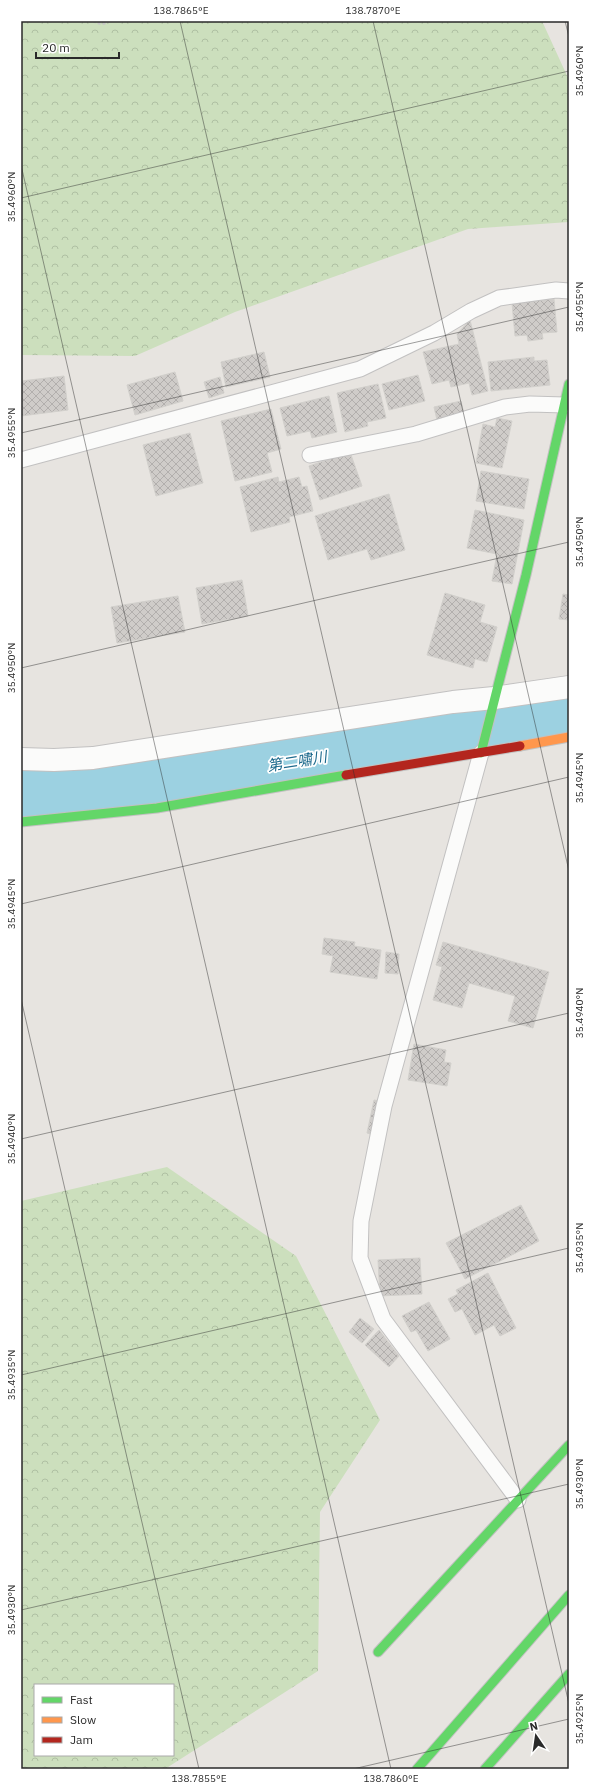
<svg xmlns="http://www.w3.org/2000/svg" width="590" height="1790" font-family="'IBM Plex Sans','Noto Sans JP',sans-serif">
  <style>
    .forest { fill: url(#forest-crowns); fill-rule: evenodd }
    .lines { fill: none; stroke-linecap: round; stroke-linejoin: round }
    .river { stroke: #9cd1e1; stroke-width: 50 }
    .building { fill: url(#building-cross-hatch); stroke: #d2d0cc }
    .lane-casing { stroke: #c2c1c1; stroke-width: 17 }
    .street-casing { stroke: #c2c1c1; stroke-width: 24 }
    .fast-casing { stroke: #c2c1c1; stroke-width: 11 }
    .slow-casing { stroke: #c2c1c1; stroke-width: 11 }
    .jam-casing { stroke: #c2c1c1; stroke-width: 11 }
    .path { stroke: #c6c6c5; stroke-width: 2.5; stroke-dasharray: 3 2; stroke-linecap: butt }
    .lane { stroke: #fbfbfa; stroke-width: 15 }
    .street { stroke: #fbfbfa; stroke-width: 22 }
    .fast { stroke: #63d668; stroke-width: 9 }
    .slow { stroke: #ff974d; stroke-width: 9 }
    .jam { stroke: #b3261e; stroke-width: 9 }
    .ticks { fill: none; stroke: #2a2a2a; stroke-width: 1; stroke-opacity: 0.45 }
    .labels { text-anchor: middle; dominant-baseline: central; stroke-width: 3.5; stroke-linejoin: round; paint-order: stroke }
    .water-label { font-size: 15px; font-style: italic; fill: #1c698c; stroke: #fff }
    .neatline { fill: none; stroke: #2a2a2a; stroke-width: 1.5 }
    .ticks-label { font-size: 10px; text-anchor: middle; fill: #2a2a2a }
  </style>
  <defs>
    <pattern id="forest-crowns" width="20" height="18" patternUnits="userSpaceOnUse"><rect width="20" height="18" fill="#ccdfbd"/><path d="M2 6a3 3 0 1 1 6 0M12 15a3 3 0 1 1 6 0" fill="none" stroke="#afc0a3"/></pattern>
    <pattern id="building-cross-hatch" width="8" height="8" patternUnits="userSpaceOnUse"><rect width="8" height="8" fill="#cfccc9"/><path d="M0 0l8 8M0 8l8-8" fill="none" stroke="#b2afad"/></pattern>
  </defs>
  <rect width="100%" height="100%" fill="#e7e4e0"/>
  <g class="forest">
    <polygon points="21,21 542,21 569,80 569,222 468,229 235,312 135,356 21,355"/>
    <path d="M 167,1167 L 296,1256 L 380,1420 L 320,1512 L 318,1671 L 165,1769 L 21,1769 L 21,1201 ZM 35,1685 L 173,1685 L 173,1755 L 35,1755 Z"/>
  </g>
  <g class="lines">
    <polyline class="river" points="21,794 58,795 297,761 494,728 569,706"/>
  </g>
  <g class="building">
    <polygon points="554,299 557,332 542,333 543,339 528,341 527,335 515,336 512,303"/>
    <polygon points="470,320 488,391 472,395 469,383 451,387 449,380 432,384 423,352 459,344 457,334"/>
    <polygon points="264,352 270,377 226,387 221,362"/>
    <polygon points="534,357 534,361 547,360 550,385 491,391 488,362"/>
    <polygon points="175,372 183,401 135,415 127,385"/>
    <polygon points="418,375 425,401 389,410 382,384"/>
    <polygon points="64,376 68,410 21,416 21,381"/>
    <polygon points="220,377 224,393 209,398 204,382"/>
    <polygon points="378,384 386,418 367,422 368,426 345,432 337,393"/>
    <polygon points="329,396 337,432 312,438 310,431 287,436 280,408"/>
    <polygon points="461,401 464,414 437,420 434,407"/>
    <polygon points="271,409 281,449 267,453 272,472 235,481 221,421"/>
    <polygon points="497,418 512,421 502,468 476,463 483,424 495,427"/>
    <polygon points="190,433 203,483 156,496 143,445"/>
    <polygon points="350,452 362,486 320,500 309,466"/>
    <polygon points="481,471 529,479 524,509 476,501"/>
    <polygon points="278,477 279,482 299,477 302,487 307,486 313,511 289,517 290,522 251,532 240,487"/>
    <polygon points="389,494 405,550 371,560 367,549 328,560 315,516"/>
    <polygon points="475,510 524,520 512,584 492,581 497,554 467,548"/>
    <polygon points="242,580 248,616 202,624 196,588"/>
    <polygon points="445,593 485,605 480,622 497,627 487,662 475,659 473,668 427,655"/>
    <polygon points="563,594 569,595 569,620 559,619"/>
    <polygon points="178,596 185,632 117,643 111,607"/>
    <polygon points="324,938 355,942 354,946 381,950 377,979 330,972 333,956 322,954"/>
    <polygon points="443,942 549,972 533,1028 508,1021 515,996 469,983 462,1008 433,1000 442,967 436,965"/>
    <polygon points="386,952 399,954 398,974 385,973"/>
    <polygon points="414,1044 446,1050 444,1062 451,1063 447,1086 408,1080"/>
    <polygon points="374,1100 381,1101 374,1135 367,1133"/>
    <polygon points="521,1205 539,1241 465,1279 446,1243"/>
    <polygon points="420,1258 422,1294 380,1296 378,1260"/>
    <polygon points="488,1273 516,1328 500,1336 494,1325 475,1335 462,1309 455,1312 448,1299 458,1294 456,1290"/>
    <polygon points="429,1302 450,1339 428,1351 416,1330 411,1332 402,1316"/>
    <polygon points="360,1318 374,1329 362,1343 349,1332"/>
    <polygon points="379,1330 399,1356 389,1367 365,1345"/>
  </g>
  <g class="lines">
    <g class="lane-casing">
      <g id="lane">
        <polyline points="310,455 416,434 505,407 530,404 565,405"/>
        <polyline points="21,460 360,369 434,333 471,311 499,298 556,290 569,291"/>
        <polyline points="481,753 384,1106 361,1221 360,1258 383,1319 518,1500"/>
      </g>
    </g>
    <g class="street-casing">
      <polyline id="street" points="21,759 54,760 93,758 453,702 494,698 569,687"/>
    </g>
    <g class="fast-casing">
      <g id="fast">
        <polyline points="481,753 526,575 569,384"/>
        <polyline points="21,822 157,808 346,775"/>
        <polyline points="378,1652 569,1445"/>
        <polyline points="417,1769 569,1595"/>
        <polyline points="485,1769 569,1674"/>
      </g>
    </g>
    <g class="slow-casing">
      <polyline id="slow" points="520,746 569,737"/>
    </g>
    <g class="jam-casing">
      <polyline id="jam" points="346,775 520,746"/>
    </g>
    <path class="path" d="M 93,21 C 99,24 104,25 109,21"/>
    <use href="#lane" class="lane"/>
    <use href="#street" class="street"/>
    <use href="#fast" class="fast"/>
    <use href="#slow" class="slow"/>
    <use href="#jam" class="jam"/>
  </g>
  <path class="ticks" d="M 180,21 L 569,1704M 373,21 L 569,871M 565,21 L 569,37M 21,165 L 391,1769M 21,198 L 569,71M 21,433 L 569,307M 21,668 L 569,542M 21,904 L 569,777M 21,999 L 199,1769M 21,1139 L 569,1013M 21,1375 L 569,1248M 21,1610 L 569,1484M 353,1769 L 569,1719"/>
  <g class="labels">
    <g class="water-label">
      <text transform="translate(297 761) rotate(-9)">第二嘯川</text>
    </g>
  </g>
  <rect width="590" height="1790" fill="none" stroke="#ffffff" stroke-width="44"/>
  <rect x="34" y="1684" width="140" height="72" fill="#ffffff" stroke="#aaaaaa"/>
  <rect x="42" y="1697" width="20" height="6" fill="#63d668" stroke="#aaaaaa"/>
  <text x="70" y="1704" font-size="12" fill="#2a2a2a">Fast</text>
  <rect x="42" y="1717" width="20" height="6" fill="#ff974d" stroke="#aaaaaa"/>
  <text x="70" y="1724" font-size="12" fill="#2a2a2a">Slow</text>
  <rect x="42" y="1737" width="20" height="6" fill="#b3261e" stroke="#aaaaaa"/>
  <text x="70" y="1744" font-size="12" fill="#2a2a2a">Jam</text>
  <g transform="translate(536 1736) rotate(347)" stroke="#ffffff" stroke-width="3" paint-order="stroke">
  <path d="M0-3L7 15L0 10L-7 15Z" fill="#2a2a2a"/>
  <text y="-6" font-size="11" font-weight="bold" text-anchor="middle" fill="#2a2a2a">N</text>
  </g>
  <path d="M36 52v6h83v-6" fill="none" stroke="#2a2a2a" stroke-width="2"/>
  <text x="42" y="52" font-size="12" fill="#2a2a2a" stroke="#ffffff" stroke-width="3" paint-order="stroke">20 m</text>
  <rect x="22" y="22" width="546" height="1746" class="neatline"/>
  <g class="ticks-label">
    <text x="181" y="14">138.7865°E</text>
    <text x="373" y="14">138.7870°E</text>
    <text transform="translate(579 71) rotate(-90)" y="4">35.4960°N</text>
    <text transform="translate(11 197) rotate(-90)" y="4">35.4960°N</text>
    <text transform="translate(579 307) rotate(-90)" y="4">35.4955°N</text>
    <text transform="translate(11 433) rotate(-90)" y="4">35.4955°N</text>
    <text transform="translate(579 542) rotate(-90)" y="4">35.4950°N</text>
    <text transform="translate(11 668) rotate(-90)" y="4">35.4950°N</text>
    <text transform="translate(579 778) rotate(-90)" y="4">35.4945°N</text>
    <text transform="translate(11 904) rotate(-90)" y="4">35.4945°N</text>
    <text transform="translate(579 1013) rotate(-90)" y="4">35.4940°N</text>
    <text transform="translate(11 1139) rotate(-90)" y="4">35.4940°N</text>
    <text transform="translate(579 1248) rotate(-90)" y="4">35.4935°N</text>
    <text transform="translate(11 1375) rotate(-90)" y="4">35.4935°N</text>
    <text transform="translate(579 1484) rotate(-90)" y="4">35.4930°N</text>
    <text transform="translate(11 1610) rotate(-90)" y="4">35.4930°N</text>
    <text transform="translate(579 1719) rotate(-90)" y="4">35.4925°N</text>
    <text x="199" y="1782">138.7855°E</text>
    <text x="391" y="1782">138.7860°E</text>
  </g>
</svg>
